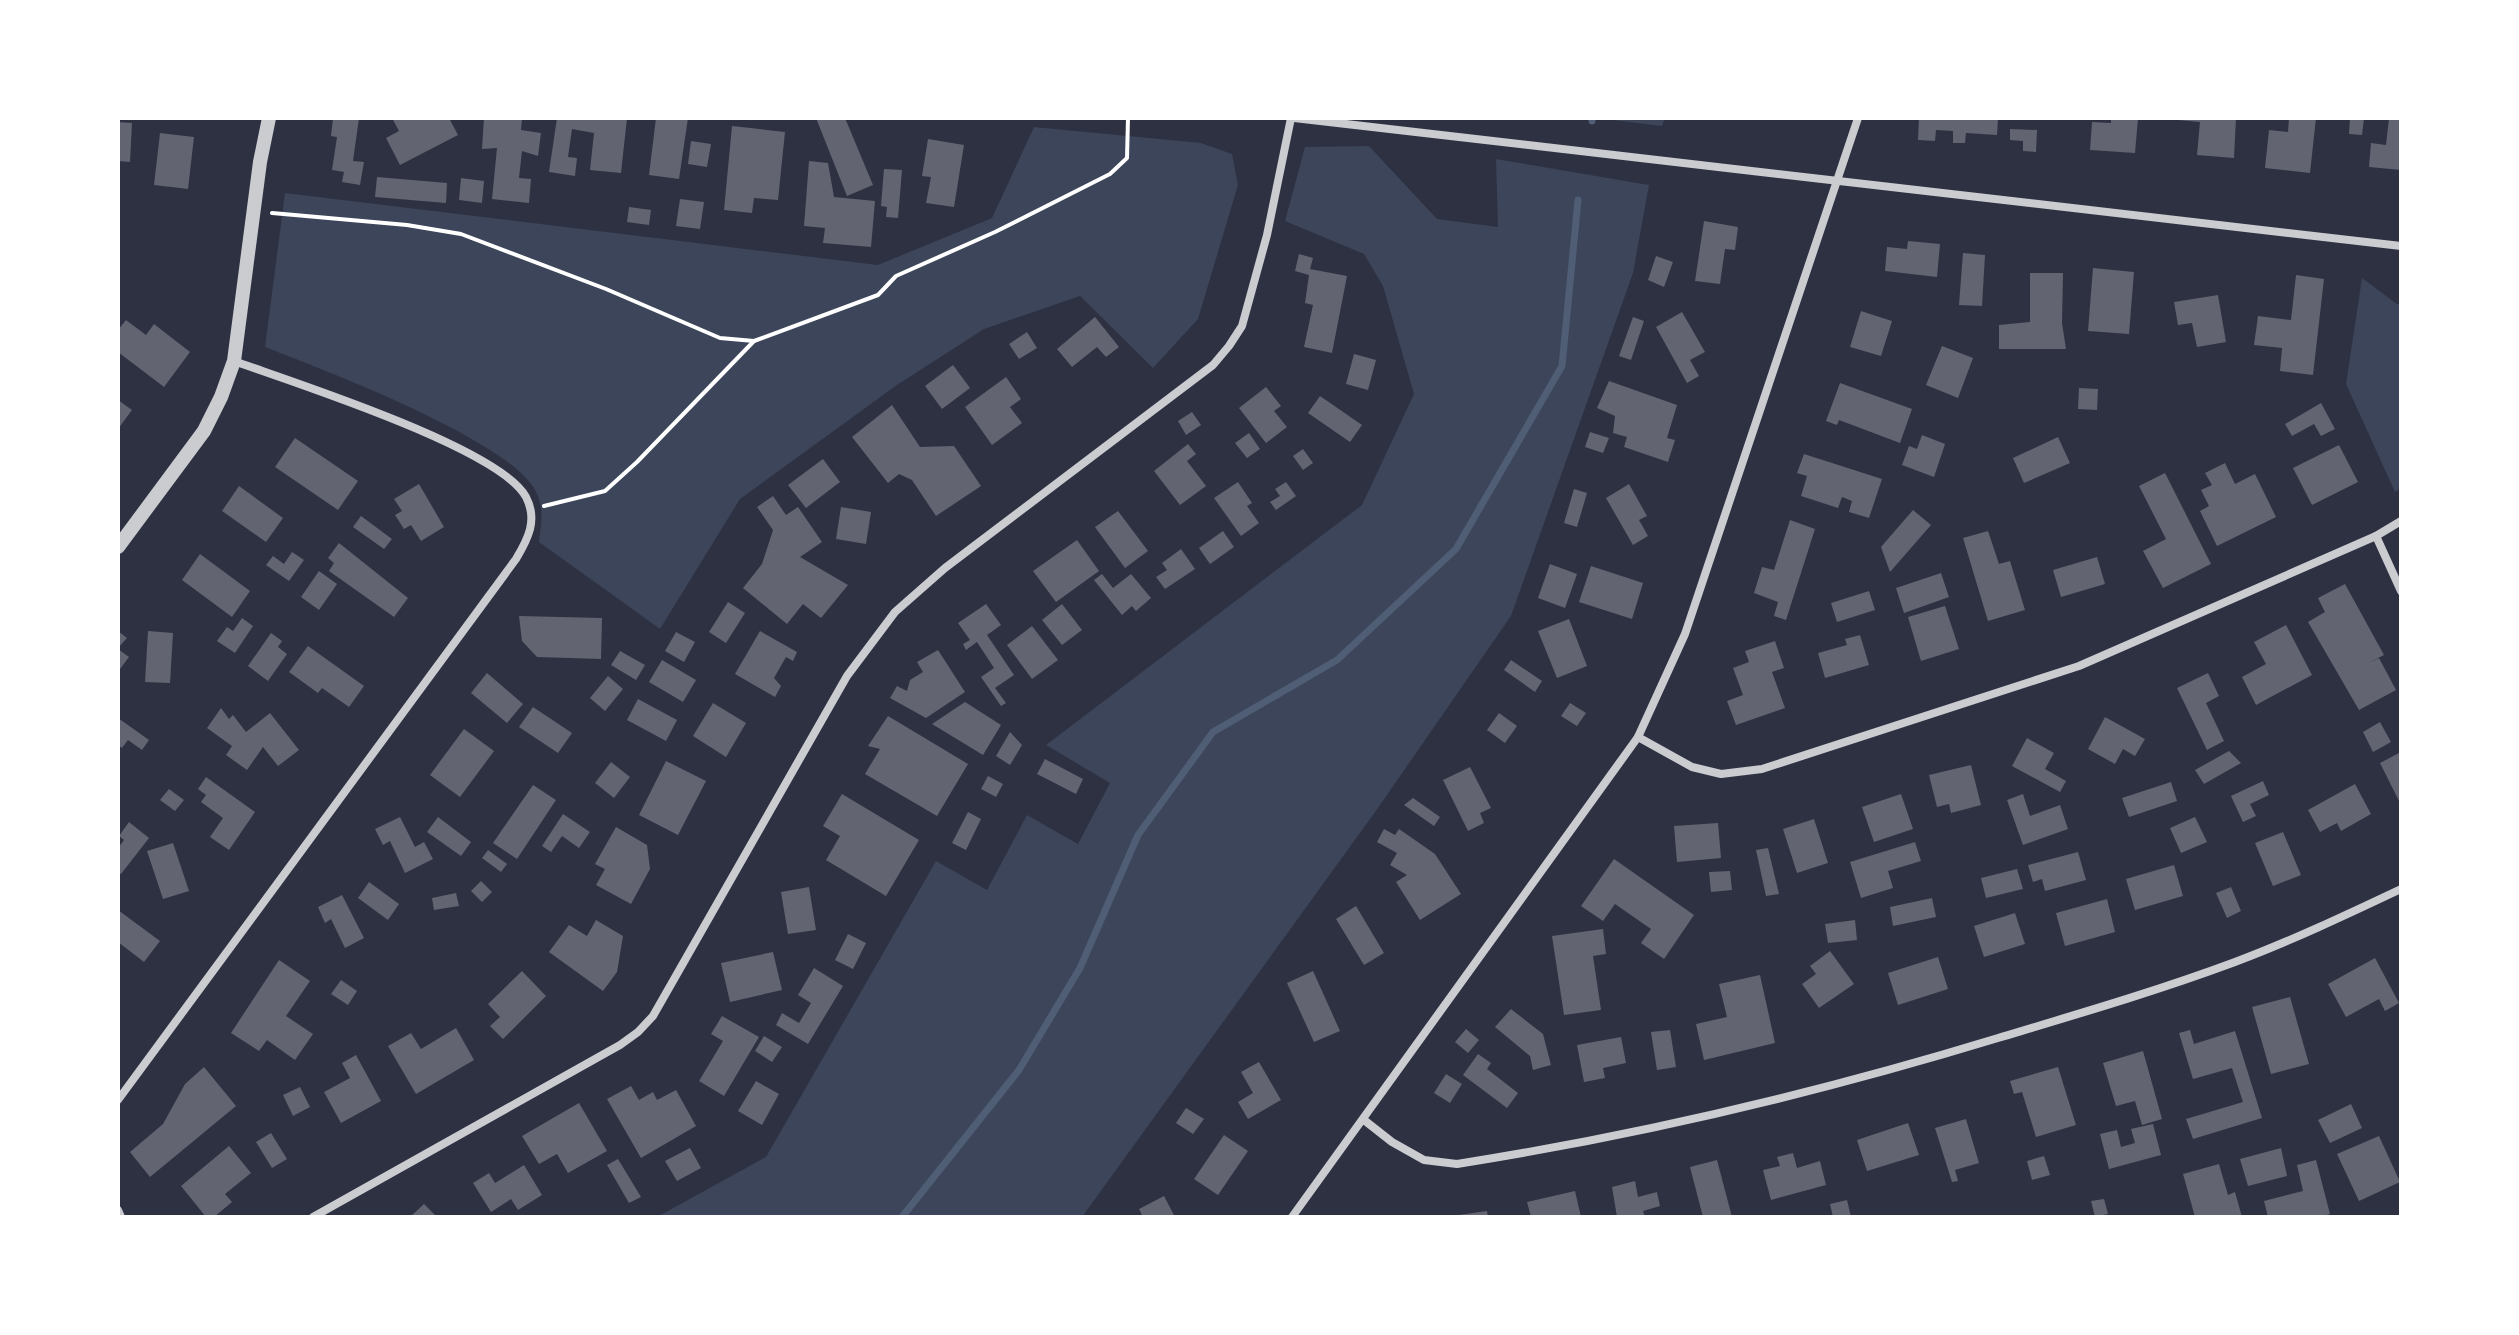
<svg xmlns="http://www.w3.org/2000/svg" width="2519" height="1335" font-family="Raleway,sans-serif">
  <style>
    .green { fill: #3c4559 }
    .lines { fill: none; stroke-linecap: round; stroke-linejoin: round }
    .stream { stroke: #4f5d75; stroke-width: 7 }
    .building { fill: #626471 }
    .path { stroke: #fff; stroke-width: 4 }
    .minor { stroke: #caccd0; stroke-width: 8 }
    .tertiary { stroke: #caccd0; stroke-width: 14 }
  </style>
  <rect width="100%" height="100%" fill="#2d3142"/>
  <g class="green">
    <polygon points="1596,118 1665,118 1662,126"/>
    <path d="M 1034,127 L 1201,143 L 1232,154 L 1238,185 L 1198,319 L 1153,368 L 1080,296 L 984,329 L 897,385 L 740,499 L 660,629 L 539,542 C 541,526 544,509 537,494 C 516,442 321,369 265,347 L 285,193 L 878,265 L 992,218 Z"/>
    <polygon points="1369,146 1437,219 1498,227 1496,159 1649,185 1633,273 1511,616 1378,808 1082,1217 657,1217 766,1157 936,861 987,890 1027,815 1078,844 1110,783 1046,745 1362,505 1414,394 1383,286 1364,254 1285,221 1305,147"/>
    <polygon points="2362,278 2397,304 2401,304 2401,488 2395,492 2346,384"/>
  </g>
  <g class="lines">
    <g class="stream">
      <polyline points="1592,121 1592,118"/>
      <polyline points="902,1217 1019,1070 1080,968 1138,835 1213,732 1337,660 1456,549 1562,366 1578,200"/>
    </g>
  </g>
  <g class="building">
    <polygon points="333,118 359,118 353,161 364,162 360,185 342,182 344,172 332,170 337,137 331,136"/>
    <polygon points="392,118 449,118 458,135 400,165 386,138 399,131"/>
    <polygon points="484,118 522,118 521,130 541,133 538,156 522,151 519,178 531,179 529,203 492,199 497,148 482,149"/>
    <polygon points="557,118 627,118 621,173 590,170 594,133 572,129 568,157 577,158 575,176 549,172"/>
    <polygon points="656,118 688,118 679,179 649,175"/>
    <polygon points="816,118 845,118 873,185 847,196"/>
    <polygon points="1919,118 1998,118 1997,135 1966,133 1965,143 1953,143 1953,131 1936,130 1935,141 1918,140"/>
    <polygon points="2111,118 2138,118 2135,153 2090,150 2092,122 2111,123"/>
    <polygon points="2178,118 2236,118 2234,158 2197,155 2200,122 2178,120"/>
    <polygon points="2289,118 2316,118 2310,173 2265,168 2269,130 2288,132"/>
    <polygon points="2350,118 2364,118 2362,135 2349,134"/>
    <polygon points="2389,118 2401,119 2401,170 2369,167 2371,143 2386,145"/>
    <polygon points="118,122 132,123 130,162 118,161"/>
    <polygon points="732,126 785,132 778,200 754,198 752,213 724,210"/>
    <polygon points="2010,129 2037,130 2036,152 2023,151 2023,141 2010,140"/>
    <polygon points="160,133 194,137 188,189 154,185"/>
    <polygon points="928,139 964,145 954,207 926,203 931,177 922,176"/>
    <polygon points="691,141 711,144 707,167 688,164"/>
    <polygon points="809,161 828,163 834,197 875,201 871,247 823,243 825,228 804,226"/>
    <polygon points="884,169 902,170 898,218 886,217 887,207 881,206"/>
    <polygon points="377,177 447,183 446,203 375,197"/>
    <polygon points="461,178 484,181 482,203 459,200"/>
    <polygon points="680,199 704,202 700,229 676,226"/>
    <polygon points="629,207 651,210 649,225 627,222"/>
    <polygon points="1704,221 1738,227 1735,250 1725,249 1720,284 1695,281"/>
    <polygon points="1908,241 1940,244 1937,277 1885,271 1887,247 1907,249"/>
    <polygon points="1963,253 1985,255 1982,306 1959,305"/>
    <polygon points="1299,254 1313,258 1310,269 1347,276 1332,353 1304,347 1313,305 1305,303 1309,275 1295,271"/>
    <polygon points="1656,256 1673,262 1664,287 1648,280"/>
    <polygon points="2093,268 2134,272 2129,334 2088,331"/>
    <polygon points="2030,273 2063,273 2062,323 2066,349 1999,349 1999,325 2030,322"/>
    <polygon points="2296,275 2324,279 2313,375 2280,371 2282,348 2254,345 2258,316 2291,320"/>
    <polygon points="2218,295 2226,342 2197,347 2192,323 2178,325 2174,302"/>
    <polygon points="1861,311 1892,321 1881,356 1850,347"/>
    <polygon points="1682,312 1705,352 1690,360 1699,376 1687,383 1656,327"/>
    <polygon points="1095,317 1119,347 1106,357 1097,347 1072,367 1057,349"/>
    <polygon points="1633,317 1644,321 1631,360 1619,356"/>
    <polygon points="126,320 146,335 154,324 190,352 164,387 118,352 118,330"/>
    <polygon points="1027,332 1037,348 1019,359 1009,344"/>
    <polygon points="1942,346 1973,358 1958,398 1926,385"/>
    <polygon points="1354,354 1376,360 1368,390 1346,384"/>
    <polygon points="953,365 970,388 942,409 925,386"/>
    <polygon points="1006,377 1021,399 1010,407 1022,423 992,445 965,407"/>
    <polygon points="1609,381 1677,405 1667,438 1675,440 1668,462 1624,447 1627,437 1613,433 1615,416 1597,408"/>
    <polygon points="1840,383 1912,409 1900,443 1839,420 1837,425 1826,421"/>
    <polygon points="1266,387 1281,406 1274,411 1287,427 1266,443 1239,408"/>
    <polygon points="2079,388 2098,389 2097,410 2078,409"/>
    <polygon points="1320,396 1362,425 1350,442 1308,413"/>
    <polygon points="118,400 132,410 118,429"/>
    <polygon points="2321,403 2335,429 2321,436 2314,424 2292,436 2285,424"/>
    <polygon points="892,405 920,447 954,446 981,486 936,516 912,480 899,474 888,483 852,437"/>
    <polygon points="1192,412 1201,425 1186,435 1178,421"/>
    <polygon points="1590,432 1609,438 1603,453 1585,447"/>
    <polygon points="1249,433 1260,449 1247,458 1235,443"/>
    <polygon points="1922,435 1945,444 1934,477 1902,465 1909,446 1917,449"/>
    <polygon points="2058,437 2070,463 2024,483 2013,458"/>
    <polygon points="295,438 358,481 338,510 275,467"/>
    <polygon points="1188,444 1196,454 1187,461 1206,486 1180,505 1154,471"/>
    <polygon points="2339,445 2358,482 2312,505 2293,468"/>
    <polygon points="1303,449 1313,463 1303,470 1293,456"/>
    <polygon points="1804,454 1882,479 1869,518 1849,512 1852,501 1842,497 1838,508 1801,496 1807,476 1797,473"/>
    <polygon points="823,459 840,482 806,508 788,485"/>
    <polygon points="2225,463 2235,484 2255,474 2276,517 2217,546 2200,511 2209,506 2201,490 2212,485 2205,473"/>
    <polygon points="2165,473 2211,564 2163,588 2143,551 2166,539 2139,486"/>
    <polygon points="1238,482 1252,503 1247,506 1259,523 1241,536 1214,498"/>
    <polygon points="1286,482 1296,496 1276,510 1270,502 1280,496 1275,489"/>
    <polygon points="419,484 444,527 421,541 411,525 404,529 395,515 402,511 394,499"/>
    <polygon points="1629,484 1647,516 1639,520 1648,536 1633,545 1606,498"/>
    <polygon points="239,486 283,518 266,542 222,511"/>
    <polygon points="1574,489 1587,493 1577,527 1564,523"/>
    <polygon points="773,496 786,515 798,507 822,542 800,557 848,585 821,618 803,604 787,624 743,588 762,564 773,530 757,507"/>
    <polygon points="841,507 871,512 866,544 836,539"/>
    <polygon points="1913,510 1931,525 1890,572 1881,547"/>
    <polygon points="1118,511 1148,551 1125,568 1095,527"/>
    <polygon points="361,516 392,539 384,549 353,527"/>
    <polygon points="1790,520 1815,529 1786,620 1774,616 1778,602 1754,593 1762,567 1774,570"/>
    <polygon points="1223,531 1234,547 1210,564 1199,548"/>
    <polygon points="1988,531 1999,564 2010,561 2025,610 1988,621 1963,538"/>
    <polygon points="1077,540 1099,571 1056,602 1033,571"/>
    <polygon points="339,543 408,598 394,617 329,571 334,563 328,558"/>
    <polygon points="1181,549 1195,569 1165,589 1156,577 1167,570 1162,563"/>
    <polygon points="292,552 304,560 289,581 266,565 273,556 284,564"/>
    <polygon points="200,554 250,591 232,617 182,580"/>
    <polygon points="2097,557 2105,584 2061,597 2053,570"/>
    <polygon points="1550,564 1577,574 1565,608 1538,598"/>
    <polygon points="1591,566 1643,583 1632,619 1579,602"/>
    <polygon points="319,571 337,584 319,610 301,597"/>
    <polygon points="1941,573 1949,597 1904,613 1896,588"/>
    <polygon points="1102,574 1113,588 1131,574 1151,598 1136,611 1132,606 1122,615 1094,580"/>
    <polygon points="2345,584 2384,655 2368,663 2379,658 2396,690 2359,710 2308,622 2325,612 2318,598"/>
    <polygon points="1869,591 1875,610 1837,622 1831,603"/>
    <polygon points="728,602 745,613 726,643 709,632"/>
    <polygon points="986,604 1001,625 987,635 1014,675 995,688 1006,703 1001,706 981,677 994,668 977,642 966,650 963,644 970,640 958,623"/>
    <polygon points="1062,604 1082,630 1062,645 1042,620"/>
    <polygon points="1945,606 1959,649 1921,661 1908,617"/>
    <polygon points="519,616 602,618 601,659 537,657 522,641"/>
    <polygon points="242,618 253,626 235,653 217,641 227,627 233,631"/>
    <polygon points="1569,619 1587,666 1557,678 1538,631"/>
    <polygon points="2286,625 2312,675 2256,705 2242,677 2266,664 2254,642"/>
    <polygon points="1032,626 1058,660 1032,679 1007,645"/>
    <polygon points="118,631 127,638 118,648"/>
    <polygon points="148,631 173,633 170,683 145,682"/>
    <polygon points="760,631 797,652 793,661 786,657 774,678 781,686 775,697 735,674"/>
    <polygon points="676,632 695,642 684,662 665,651"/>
    <polygon points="271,633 282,641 278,647 287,654 268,681 248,666"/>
    <polygon points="1860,635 1869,665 1825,678 1818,653 1847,645 1845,639"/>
    <polygon points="1775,641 1784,668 1772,672 1785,708 1736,725 1727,701 1743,695 1733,668 1749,662 1745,651"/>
    <polygon points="308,646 364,686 349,707 322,688 318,693 289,672"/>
    <polygon points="118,649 129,657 120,669 118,667"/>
    <polygon points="938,650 965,692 926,718 890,698 897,686 907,691 910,680 923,672 917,662"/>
    <polygon points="620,651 645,665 636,680 611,665"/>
    <polygon points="662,660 696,680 683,702 649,682"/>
    <polygon points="1511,660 1542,681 1535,692 1504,670"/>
    <polygon points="487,673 523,704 507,723 471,693"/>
    <polygon points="2208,673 2219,696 2206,703 2224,741 2207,750 2177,688"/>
    <polygon points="608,676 623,689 605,711 590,698"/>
    <polygon points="638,699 677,720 666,741 627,720"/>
    <polygon points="965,702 1001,725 983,755 932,724"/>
    <polygon points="713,703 746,723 726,757 693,736"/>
    <polygon points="1570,703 1586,713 1577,726 1561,716"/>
    <polygon points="533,707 572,733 558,753 519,727"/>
    <polygon points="221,708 229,719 233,715 246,732 270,713 299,750 278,766 263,747 247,770 226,755 232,746 207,728"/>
    <polygon points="1499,713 1517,726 1505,743 1487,730"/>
    <polygon points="888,716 968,764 937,816 865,774 880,749 868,746"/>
    <polygon points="2105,717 2145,739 2135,756 2123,749 2115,764 2088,749"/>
    <polygon points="118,718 149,740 142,750 128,740 122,748 118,745"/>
    <polygon points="2380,722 2391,742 2373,752 2363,732"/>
    <polygon points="464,729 494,751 460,797 430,775"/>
    <polygon points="1010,732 1022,745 1010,765 996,756"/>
    <polygon points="2027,738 2054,753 2045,769 2066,781 2060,792 2012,766"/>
    <polygon points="2229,751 2241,763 2204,784 2195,770"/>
    <polygon points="2399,753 2401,757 2401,805 2380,763"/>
    <polygon points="1045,759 1083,779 1076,794 1037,774"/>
    <polygon points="666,761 706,781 678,835 639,815"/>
    <polygon points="611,762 630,777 614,798 595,783"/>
    <polygon points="1971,765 1981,805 1951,813 1949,804 1937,807 1929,775"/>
    <polygon points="1470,767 1491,808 1480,813 1484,823 1468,831 1443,780"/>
    <polygon points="988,776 1003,784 996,797 981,789"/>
    <polygon points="206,777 255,812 229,850 210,837 223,818 201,802 206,795 198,789"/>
    <polygon points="2263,781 2269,795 2250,804 2256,816 2243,822 2231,796"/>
    <polygon points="2171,782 2177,801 2129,817 2122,798"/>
    <polygon points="2355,784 2371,814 2341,831 2337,823 2320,832 2308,810"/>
    <polygon points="533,785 556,800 517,859 493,843"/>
    <polygon points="169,789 184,800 175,811 160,800"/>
    <polygon points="842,794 919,840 886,896 826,860 840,836 823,826"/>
    <polygon points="1901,794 1913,829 1874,842 1862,807"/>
    <polygon points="2023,794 2030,816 2060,805 2068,829 2023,845 2007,800"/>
    <polygon points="1413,798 1440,817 1434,826 1404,805"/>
    <polygon points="968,812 981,819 966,850 952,843"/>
    <polygon points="563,814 590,832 579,848 562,836 551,852 542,846"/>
    <polygon points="400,817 415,847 424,842 433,859 405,873 390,841 383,845 375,829"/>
    <polygon points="438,817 471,842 461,856 427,832"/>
    <polygon points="2195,817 2207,842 2181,853 2170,828"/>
    <polygon points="1814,819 1828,863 1797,873 1783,829"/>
    <polygon points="129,822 149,838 121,874 118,872 118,848 124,840 119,836"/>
    <polygon points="1718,823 1721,858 1677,862 1674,826"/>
    <polygon points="616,827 647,845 650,869 631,904 596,885 605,869 595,864"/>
    <polygon points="1384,829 1395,835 1399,829 1435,854 1461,894 1420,920 1396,882 1407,875 1390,865 1397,853 1377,842"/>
    <polygon points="2283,832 2301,875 2273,886 2255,843"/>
    <polygon points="1915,842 1921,861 1888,871 1893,888 1861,898 1850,862"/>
    <polygon points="173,843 189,891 163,899 147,851"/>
    <polygon points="1768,848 1779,894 1766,896 1756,850"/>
    <polygon points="488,850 507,864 501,872 482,858"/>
    <polygon points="2078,852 2086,880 2045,891 2042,879 2033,882 2028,865"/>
    <polygon points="1614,859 1694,915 1664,959 1641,943 1651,929 1615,904 1603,921 1581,906"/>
    <polygon points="2174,865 2183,896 2135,910 2126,879"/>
    <polygon points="2017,869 2023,889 1986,898 1981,878"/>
    <polygon points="1730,871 1732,890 1711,892 1709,872"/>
    <polygon points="481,881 492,892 482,902 471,891"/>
    <polygon points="369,882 399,904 388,920 358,898"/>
    <polygon points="809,887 816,930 788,934 781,892"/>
    <polygon points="2231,887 2241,911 2227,918 2216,893"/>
    <polygon points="456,893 459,906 434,910 432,898"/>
    <polygon points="342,895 364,938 345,948 331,919 325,923 318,907"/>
    <polygon points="1932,898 1936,917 1893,926 1890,907"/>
    <polygon points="2107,899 2115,932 2065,946 2056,913"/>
    <polygon points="1356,906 1384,953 1364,965 1336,919"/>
    <polygon points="118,910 160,941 144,962 118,942"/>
    <polygon points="2015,913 2025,944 1984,957 1974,926"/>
    <polygon points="596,920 623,936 617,972 603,991 549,952 569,925 587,936"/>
    <polygon points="1855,920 1857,940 1828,943 1825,924"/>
    <polygon points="1603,929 1606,954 1593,956 1601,1010 1564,1015 1552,936"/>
    <polygon points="848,934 866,943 853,969 835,960"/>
    <polygon points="1830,951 1854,984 1819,1008 1802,984 1816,974 1810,966"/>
    <polygon points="773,952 782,990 730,1002 721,963"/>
    <polygon points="1938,957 1948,989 1898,1005 1888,973"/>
    <polygon points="2375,958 2399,1003 2385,1011 2379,999 2346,1017 2328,984"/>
    <polygon points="279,960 310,981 286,1016 313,1034 295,1060 267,1040 259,1051 231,1033"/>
    <polygon points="814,968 843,986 808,1044 776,1025 782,1013 799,1023 811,1003 798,995"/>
    <polygon points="522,971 546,996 503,1039 490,1026 500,1017 488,1004"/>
    <polygon points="1313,971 1340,1031 1314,1042 1287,983"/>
    <polygon points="1760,975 1775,1043 1704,1060 1696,1024 1727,1017 1719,984"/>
    <polygon points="341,980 357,991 348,1005 331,994"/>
    <polygon points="2290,997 2309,1064 2271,1074 2252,1007"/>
    <polygon points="1511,1009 1543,1034 1551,1065 1533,1070 1530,1056 1495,1027"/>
    <polygon points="722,1016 759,1037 724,1096 699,1081 723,1041 711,1034"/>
    <polygon points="456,1028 474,1060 416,1094 388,1046 411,1033 421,1049"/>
    <polygon points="1466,1029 1479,1040 1468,1053 1455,1042"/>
    <polygon points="1670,1030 1676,1067 1657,1070 1651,1032"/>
    <polygon points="2190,1030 2194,1044 2235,1031 2262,1118 2193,1139 2186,1119 2243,1102 2232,1068 2193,1079 2179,1033"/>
    <polygon points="764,1036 782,1047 772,1062 755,1051"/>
    <polygon points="1621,1037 1626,1063 1603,1068 1605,1078 1584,1082 1577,1045"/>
    <polygon points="2143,1051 2162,1119 2142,1125 2135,1101 2116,1106 2103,1063"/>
    <polygon points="1478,1054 1491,1063 1487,1069 1518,1093 1507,1108 1463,1075"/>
    <polygon points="356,1055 381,1101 341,1123 324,1092 350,1078 342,1063"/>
    <polygon points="1259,1062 1281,1100 1248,1119 1238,1102 1253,1093 1241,1072"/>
    <polygon points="204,1067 236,1106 150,1177 130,1152 163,1124 185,1084"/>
    <polygon points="2058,1067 2076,1125 2036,1137 2022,1092 2014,1094 2010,1081"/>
    <polygon points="1446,1074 1462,1084 1450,1103 1434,1093"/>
    <polygon points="756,1081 779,1094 762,1125 738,1111"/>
    <polygon points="631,1086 639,1100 653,1092 657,1100 676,1090 696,1126 641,1158 607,1099"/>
    <polygon points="300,1087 310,1107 293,1116 283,1095"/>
    <polygon points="579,1103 607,1151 568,1173 557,1154 539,1164 522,1136"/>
    <polygon points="2351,1104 2362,1128 2330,1143 2318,1120"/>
    <polygon points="1186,1108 1204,1119 1193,1134 1176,1123"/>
    <polygon points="1966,1119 1979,1163 1955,1170 1958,1181 1952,1182 1935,1128"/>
    <polygon points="1908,1123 1919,1155 1867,1171 1857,1140"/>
    <polygon points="2153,1124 2161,1155 2109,1169 2100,1134 2117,1130 2121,1147 2135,1143 2131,1129"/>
    <polygon points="271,1133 287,1159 272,1168 256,1142"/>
    <polygon points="1224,1135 1248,1151 1218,1195 1194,1179"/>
    <polygon points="2379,1136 2400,1182 2359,1201 2337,1154"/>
    <polygon points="229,1146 251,1173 225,1194 232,1202 214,1217 206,1217 181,1186"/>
    <polygon points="690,1148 701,1168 677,1181 665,1161"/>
    <polygon points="2281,1148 2287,1176 2248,1186 2240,1159"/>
    <polygon points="1793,1153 1797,1168 1820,1161 1826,1185 1771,1200 1763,1170 1780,1166 1777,1157"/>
    <polygon points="2044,1156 2050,1175 2032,1180 2027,1161"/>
    <polygon points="618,1159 641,1197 629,1203 607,1165"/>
    <polygon points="1717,1160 1732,1217 1703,1217 1690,1167"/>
    <polygon points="2316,1160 2330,1214 2320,1217 2268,1217 2264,1201 2303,1191 2297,1165"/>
    <polygon points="2219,1164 2228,1195 2235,1192 2242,1217 2195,1217 2183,1174"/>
    <polygon points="524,1165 542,1195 518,1210 511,1199 491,1212 473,1183 489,1173 495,1183"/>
    <polygon points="1635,1181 1638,1197 1657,1192 1660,1206 1643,1211 1645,1217 1617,1217 1612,1187"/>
    <polygon points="1575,1191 1581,1217 1531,1217 1527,1202"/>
    <polygon points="1164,1196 1175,1217 1143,1217 1139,1209"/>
    <polygon points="2104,1199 2108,1214 2095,1217 2091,1201"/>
    <polygon points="1847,1200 1851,1217 1833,1217 1830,1204"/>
    <polygon points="424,1204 437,1217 410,1217"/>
    <polygon points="1487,1211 1488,1217 1459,1217 1459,1215"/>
  </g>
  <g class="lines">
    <g class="path">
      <polyline points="272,213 407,225 461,234 606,289 720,338 754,341"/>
      <polyline points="544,506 605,491 637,462 754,341 878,295 896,276 995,232 1110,174 1127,158 1128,118"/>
    </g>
    <g class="minor">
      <polyline points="1294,118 2401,246"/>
      <polyline points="2376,536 2401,591"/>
      <polyline points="1638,737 1692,767 1721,774 1762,769 2079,666 2376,536 2401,521"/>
      <path d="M 118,1100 L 516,559 C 528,539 538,520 526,497 C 500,448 292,382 234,361"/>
      <path d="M 1364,1120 L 1392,1142 L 1424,1160 L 1457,1164 C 1640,1135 1821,1092 1998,1038 C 2078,1014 2157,991 2235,962 C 2291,941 2346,915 2401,889"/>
      <polyline points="118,1210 121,1217"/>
      <polyline points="313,1217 620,1045 638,1032 653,1016 847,676 895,612 945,568 1213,365 1229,346 1242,326 1267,235 1291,118"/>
      <polyline points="1292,1217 1638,737 1685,634 1858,118"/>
    </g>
    <polyline class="tertiary" points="118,547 204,431 221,397 234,361 260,162 269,118"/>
  </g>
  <rect width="2519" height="1335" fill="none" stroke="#ffffff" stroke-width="240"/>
</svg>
